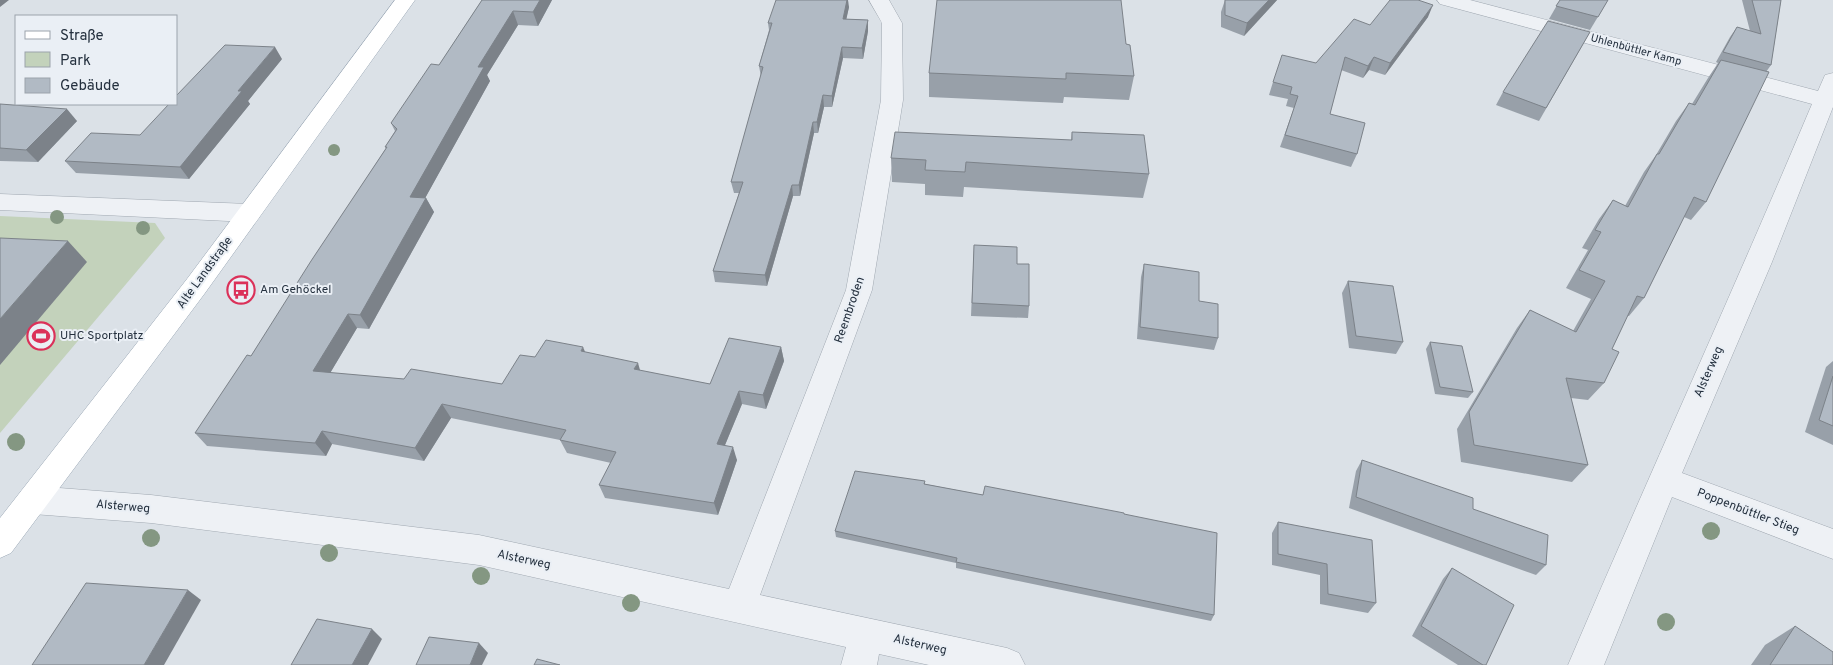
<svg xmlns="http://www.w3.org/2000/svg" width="1833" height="665" font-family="Overpass,sans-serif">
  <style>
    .green { fill: #c3d2bb }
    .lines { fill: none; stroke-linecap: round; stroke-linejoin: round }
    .minor-casing { stroke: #a0a8b1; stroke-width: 1 }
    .major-casing { stroke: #99a6b4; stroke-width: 1 }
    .minor { fill: #eef1f5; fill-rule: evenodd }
    .major { fill: #fff; fill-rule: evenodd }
    .tree { fill: #849782 }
    .wall { fill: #98a0a9 }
    .shaded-wall { fill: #7c8289 }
    .building { fill: #b1bac4; stroke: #7c8289 }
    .labels { text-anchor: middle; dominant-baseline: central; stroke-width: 4; stroke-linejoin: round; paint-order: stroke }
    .far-street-label { font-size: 11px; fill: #24303e; stroke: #eaeff5 }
    .street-label { font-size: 12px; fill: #24303e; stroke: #eaeff5 }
    .poi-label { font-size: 12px; fill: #24303e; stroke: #eaeff5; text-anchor: start }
  </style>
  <rect width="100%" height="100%" fill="#dbe1e7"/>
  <polygon class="green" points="0,216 155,223 165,238 0,433"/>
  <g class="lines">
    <g class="minor-casing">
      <g id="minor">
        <polygon points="869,0 889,0 902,23 903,100 872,290 760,595 1007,648 1019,653 1025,665 929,665 879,654 877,665 841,665 846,647 479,565 151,523 33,514 22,510 17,500 22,490 33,486 151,495 479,535 729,589 846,290 881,100 882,23"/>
        <path d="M 1437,0 L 1470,0 L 1818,91 L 1825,75 L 1833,73 L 1833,107 L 1772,262 L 1682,473 L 1833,529 L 1833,559 L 1672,497 L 1604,665 L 1568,665 C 1648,477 1733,292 1812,104 L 1440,4 Z"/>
        <polygon points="0,194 249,204 258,207 261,213 258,219 249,222 0,210"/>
      </g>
    </g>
    <g class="major-casing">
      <polygon id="major" points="395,0 415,0 205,293 11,553 0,558 0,518 187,279"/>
    </g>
    <use href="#minor" class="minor"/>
    <use href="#major" class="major"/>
  </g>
  <g class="tree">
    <circle cx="334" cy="150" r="6"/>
    <circle cx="57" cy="217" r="7"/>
    <circle cx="143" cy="228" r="7"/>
    <circle cx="16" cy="442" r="9"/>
    <circle cx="1711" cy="531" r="9"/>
    <circle cx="151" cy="538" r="9"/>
    <circle cx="329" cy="553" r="9"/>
    <circle cx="481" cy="576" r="9"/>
    <circle cx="631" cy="603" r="9"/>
    <circle cx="1666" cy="622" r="9"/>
  </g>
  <g class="wall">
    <polygon points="482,0 552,0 538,26 518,25 487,75 490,81 425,198 426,198 434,212 369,329 357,328 330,373 404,379 502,384 535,357 586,352 640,371 710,384 781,347 784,361 766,409 742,404 725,445 737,460 718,515 605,498 599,485 611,463 567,453 560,440 451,418 424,461 332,444 326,456 207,446 195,433 251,356 386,148 385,147 395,131 391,123 439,65"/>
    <polygon points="1225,0 1277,0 1244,36 1221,27 1221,12"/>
    <polygon points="1560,0 1608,0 1590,30 1549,19"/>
    <polygon points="1742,0 1781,0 1771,65 1766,72 1706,202 1691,220 1684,217 1644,298 1629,316 1627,316 1612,349 1604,383 1588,400 1571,398 1588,465 1572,482 1461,462 1457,429 1517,328 1530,310 1573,331 1591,299 1566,288 1588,250 1582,248 1599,219 1613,200 1625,206 1644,172 1656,155 1676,121 1689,103 1692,104 1708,78 1718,63 1716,62 1730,37 1737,27 1750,31"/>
    <polygon points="849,7 846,19 868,20 868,31 863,59 843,58 832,107 824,107 818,133 814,133 800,196 793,196 767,286 715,282 713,271 739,193 734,193 731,182 761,77 759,66 769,30 768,23"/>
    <polygon points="1428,17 1385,75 1369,70 1363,78 1341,70 1330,114 1357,154 1351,167 1280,147 1294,108 1286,106 1288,99 1269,95 1273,82 1316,63 1370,25"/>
    <polygon points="1590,32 1539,121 1496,105 1503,92"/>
    <polygon points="1126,44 1134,76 1129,100 1064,97 1063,103 929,97 929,73"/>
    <polygon points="282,59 248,101 250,104 189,179 76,173 65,161 140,135"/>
    <polygon points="0,104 77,121 38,162 0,161"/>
    <polygon points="1072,132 1149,174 1143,198 964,187 963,197 925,195 925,184 892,182 891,158 1071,140"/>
    <polygon points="974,245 1029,306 1028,318 971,316"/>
    <polygon points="1144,264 1199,301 1218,338 1214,350 1137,339 1141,277"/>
    <polygon points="1348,281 1403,342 1396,354 1349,348 1342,293"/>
    <polygon points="1430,342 1473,392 1468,398 1435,394 1426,349"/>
    <polygon points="1833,361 1833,445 1805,432 1826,367"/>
    <polygon points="1362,460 1473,509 1546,565 1536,575 1349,508 1356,471"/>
    <polygon points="925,481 925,484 983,495 1124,514 1214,615 1211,621 956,568 956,563 836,537 835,531"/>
    <polygon points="1278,522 1376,603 1368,613 1320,604 1320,575 1272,565 1272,533"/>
    <polygon points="1452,568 1486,665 1458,665 1412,636 1443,579"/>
    <polygon points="1795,626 1833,665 1751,665 1765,645"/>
  </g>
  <g class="shaded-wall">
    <polygon points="0,0 9,0 0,7"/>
    <polygon points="540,0 552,0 538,26 533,12"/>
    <polygon points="846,0 848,0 849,7 844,30 843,19"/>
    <polygon points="1269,0 1277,0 1244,36 1247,23"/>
    <polygon points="1433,5 1428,17 1385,75 1390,63"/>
    <polygon points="513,11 518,25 487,75 490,81 418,211 410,197 478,67"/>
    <polygon points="868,20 868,31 863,59 862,48"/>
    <polygon points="275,47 282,59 248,101 250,104 189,179 180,167 238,91"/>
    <polygon points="842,47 843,58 832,107 832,96"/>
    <polygon points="1374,57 1369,70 1363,78 1368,66"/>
    <polygon points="823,95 824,107 818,133 817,122"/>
    <polygon points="67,109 77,121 38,162 26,150"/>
    <polygon points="813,122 814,133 800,196 799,185"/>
    <polygon points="792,185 793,196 767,286 765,275"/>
    <polygon points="426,198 434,212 369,329 360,315"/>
    <polygon points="68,241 87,262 0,365 0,319"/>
    <polygon points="348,314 357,328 323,385 313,371"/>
    <polygon points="583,347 589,361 581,351"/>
    <polygon points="781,347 784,361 766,409 763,395"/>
    <polygon points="638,363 642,377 634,369"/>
    <polygon points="739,391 742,404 720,457 717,444"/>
    <polygon points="442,404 451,418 424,461 415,448"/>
    <polygon points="322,431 332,444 326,456 315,443"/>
    <polygon points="733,447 737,460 718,515 714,503"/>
    <polygon points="188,590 201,600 164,665 144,665"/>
    <polygon points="372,629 382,639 368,665 352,665"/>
    <polygon points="479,643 488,653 482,665 470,665"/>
  </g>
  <g class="building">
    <polygon points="482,0 540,0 533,12 513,11 478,67 484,67 410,197 426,198 360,315 348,314 313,371 404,379 411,369 502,384 520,355 535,357 546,340 583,347 581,351 638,363 634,369 710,384 729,338 781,347 763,395 739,391 717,444 733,447 714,503 599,485 616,452 560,440 566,430 442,404 415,448 322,431 315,443 195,433 247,355 251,356 311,261 387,147 385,147 397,129 391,123 431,64 439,65"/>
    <polygon points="776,0 847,0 843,19 868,20 862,48 842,47 832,96 823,95 817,122 813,122 799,185 792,185 765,275 713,271 743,182 731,182 763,67 759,66 772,23 768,23"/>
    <polygon points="937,0 1121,0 1126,44 1130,45 1134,76 1066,73 1066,79 929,73"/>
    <polygon points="1225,0 1269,0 1247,23 1225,15"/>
    <polygon points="1390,0 1418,0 1433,5 1390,63 1374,57 1368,66 1345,57 1330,114 1365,123 1357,154 1285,135 1298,96 1290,94 1292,87 1273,82 1282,55 1316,63 1354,19 1370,25"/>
    <polygon points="1560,0 1608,0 1598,17 1556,6"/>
    <polygon points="1752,0 1781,0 1771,65 1723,52 1737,27 1761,34"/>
    <polygon points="1548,21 1590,32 1546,108 1503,92"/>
    <polygon points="225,45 275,47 238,91 242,91 180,167 65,161 91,133 140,135 169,104 176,104 176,96"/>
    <polygon points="1721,60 1769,72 1706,202 1694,197 1644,298 1637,296 1612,349 1619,352 1604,383 1566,378 1588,465 1474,445 1469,412 1530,310 1576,332 1605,281 1579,270 1601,232 1595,230 1613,200 1628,207 1657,154 1659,154 1689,103 1695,105"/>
    <polygon points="0,104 67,109 26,150 0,148"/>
    <polygon points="895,132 1072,140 1072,132 1144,135 1149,174 966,162 965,172 925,170 926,160 891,158"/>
    <polygon points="0,238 68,241 0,319"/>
    <polygon points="974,245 1017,247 1017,264 1029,264 1029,306 972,303"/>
    <polygon points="1144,264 1199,272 1199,301 1218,304 1218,338 1140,327"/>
    <polygon points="1348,281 1393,286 1403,342 1356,336"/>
    <polygon points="1430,342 1462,346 1473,392 1440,387"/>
    <polygon points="1833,376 1833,426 1819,420"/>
    <polygon points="1362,460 1473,498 1473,509 1548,535 1546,565 1356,497"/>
    <polygon points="855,471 925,481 924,484 983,495 985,486 1124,513 1124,514 1217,533 1214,615 956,562 957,558 835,531"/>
    <polygon points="1278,522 1372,540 1376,603 1328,594 1327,564 1278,554"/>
    <polygon points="1452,568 1514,605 1486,665 1483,665 1421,626"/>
    <polygon points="86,583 188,590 144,665 32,665"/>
    <polygon points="317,619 372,629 352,665 291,665"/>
    <polygon points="1795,626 1833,652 1833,665 1770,665"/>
    <polygon points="429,637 479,643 470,665 416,665"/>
    <polygon points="537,659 560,665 534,665"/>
  </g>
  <defs>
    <g id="bus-ring" transform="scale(1.4375)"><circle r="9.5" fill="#eaeff5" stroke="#db3159" stroke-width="1.5"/><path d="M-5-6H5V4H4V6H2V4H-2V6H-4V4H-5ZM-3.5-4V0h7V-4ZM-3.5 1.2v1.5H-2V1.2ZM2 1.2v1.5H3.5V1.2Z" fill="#db3159"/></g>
    <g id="stadium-ring" transform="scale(1.4375)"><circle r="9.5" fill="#eaeff5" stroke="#db3159" stroke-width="1.5"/><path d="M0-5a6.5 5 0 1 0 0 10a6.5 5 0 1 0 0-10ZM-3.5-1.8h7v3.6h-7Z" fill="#db3159"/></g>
  </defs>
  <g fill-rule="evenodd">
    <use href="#bus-ring" x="241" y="290"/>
    <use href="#stadium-ring" x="41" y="336"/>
  </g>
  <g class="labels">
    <g class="far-street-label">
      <text transform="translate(1636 50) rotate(15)">Uhlenbüttler Kamp</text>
    </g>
    <g class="street-label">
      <text transform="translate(205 273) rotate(-54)">Alte Landstraße</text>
      <text transform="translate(850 310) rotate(-71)">Reembroden</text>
      <text transform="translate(1709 372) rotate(-66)">Alsterweg</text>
      <text transform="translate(123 507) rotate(5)">Alsterweg</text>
      <text transform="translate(1748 512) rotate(21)">Poppenbüttler Stieg</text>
      <text transform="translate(524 560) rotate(12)">Alsterweg</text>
      <text transform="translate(920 645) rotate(13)">Alsterweg</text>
    </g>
    <g class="poi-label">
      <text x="260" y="290">Am Gehöckel</text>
      <text x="60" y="336">UHC Sportplatz</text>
    </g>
  </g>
  <rect x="15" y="15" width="162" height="90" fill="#eaeff5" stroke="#9ba3ac"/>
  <rect x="25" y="31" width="25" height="8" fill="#ffffff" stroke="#9ba3ac"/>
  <text x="60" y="40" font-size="15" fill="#24303e">Straße</text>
  <rect x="25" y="52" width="25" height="15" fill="#c3d2bb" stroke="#9ba3ac"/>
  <text x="60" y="65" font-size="15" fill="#24303e">Park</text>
  <rect x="25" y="78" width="25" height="15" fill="#b1bac4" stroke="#9ba3ac"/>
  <text x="60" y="90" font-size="15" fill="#24303e">Gebäude</text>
</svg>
